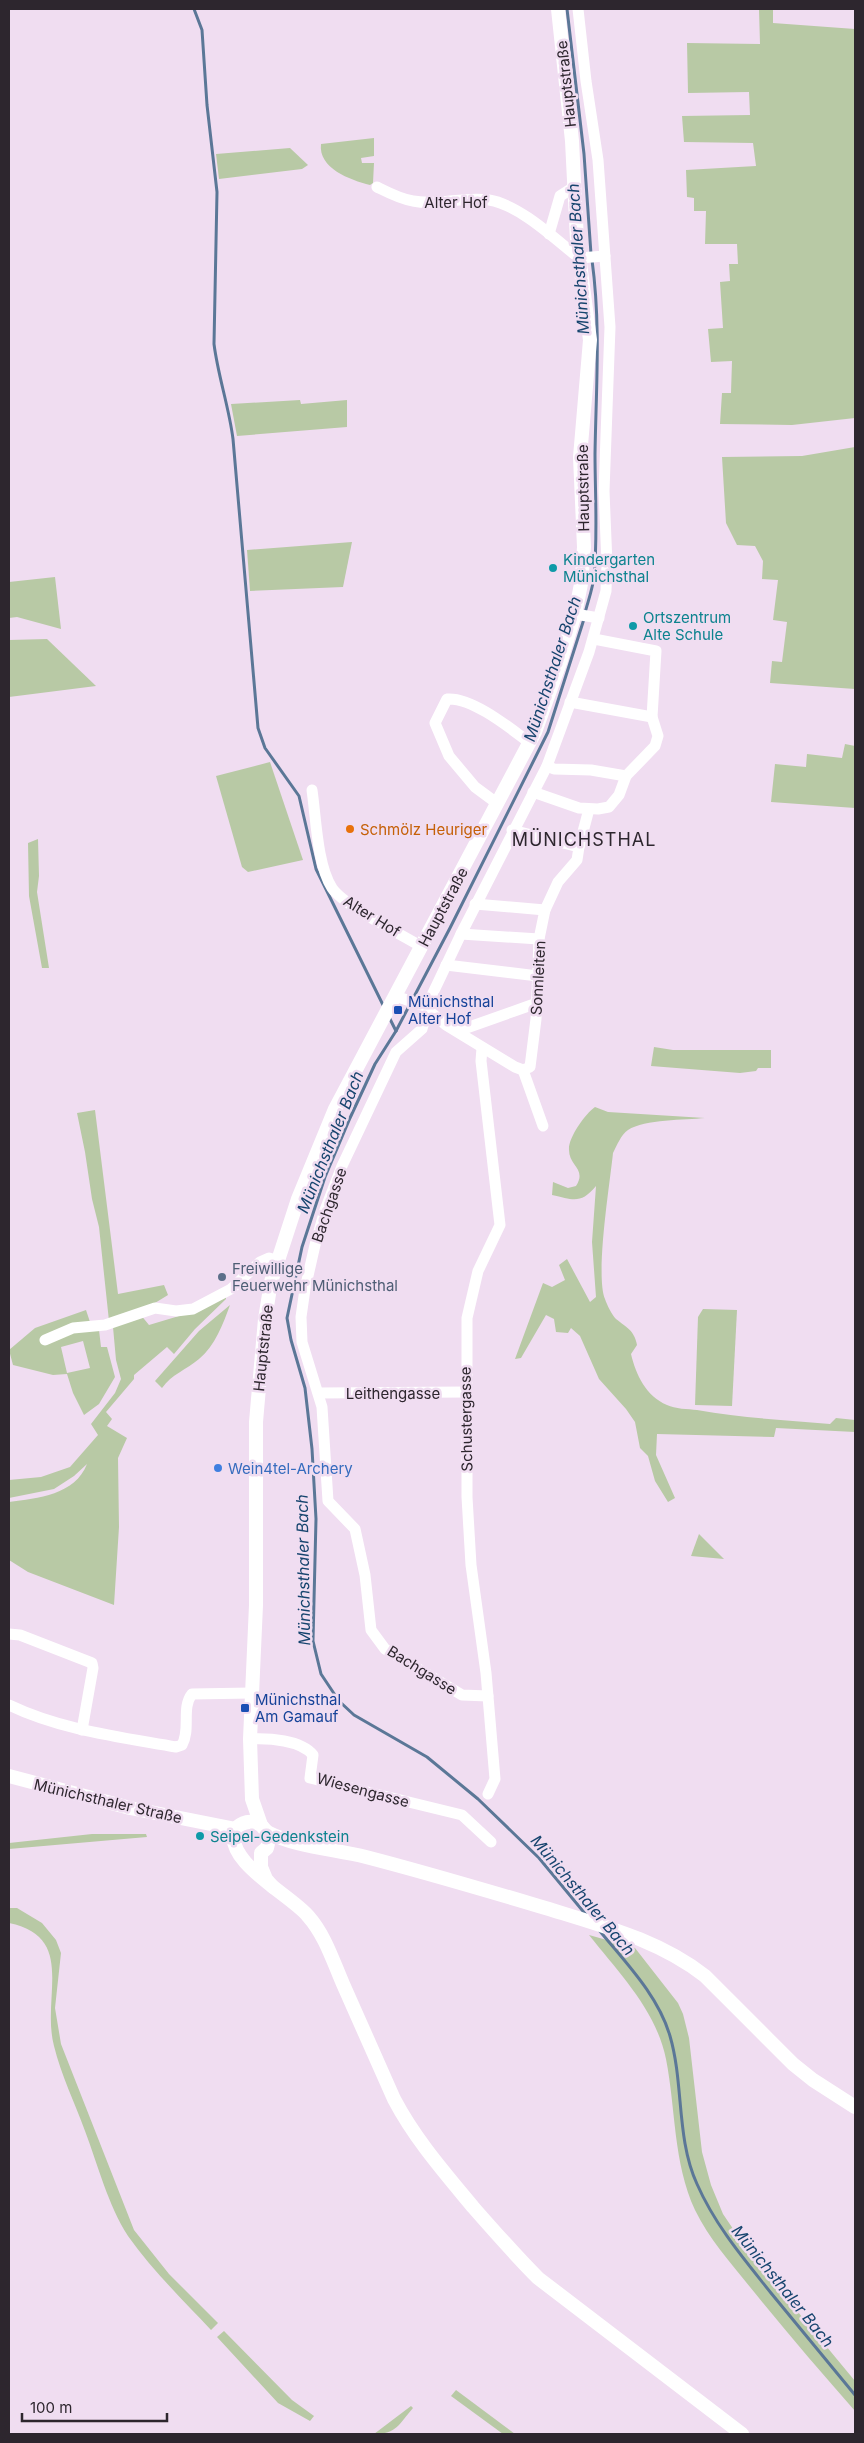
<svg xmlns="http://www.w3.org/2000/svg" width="864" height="2443" font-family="Inter,sans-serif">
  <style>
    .green { fill: #b8c9a5; fill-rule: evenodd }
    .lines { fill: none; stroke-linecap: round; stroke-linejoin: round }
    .stream { stroke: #5b7797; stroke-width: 3 }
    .minor { stroke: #fff; stroke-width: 11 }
    .tertiary { stroke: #fff; stroke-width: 14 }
    .culture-dot { fill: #0f9aa8; stroke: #f0ddf1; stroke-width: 2 }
    .food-dot { fill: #e8710a; stroke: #f0ddf1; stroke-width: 2 }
    .transit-dot { fill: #1a4fb4; stroke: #f0ddf1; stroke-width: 2 }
    .service-dot { fill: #5c6f8a; stroke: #f0ddf1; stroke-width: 2 }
    .shop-dot { fill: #3f7fe0; stroke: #f0ddf1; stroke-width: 2 }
    .labels { text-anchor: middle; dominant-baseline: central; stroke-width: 5; stroke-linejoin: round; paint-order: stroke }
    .street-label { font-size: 15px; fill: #2d262e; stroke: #f0ddf1 }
    .culture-label { font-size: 15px; fill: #0d838f; stroke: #f0ddf1; text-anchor: start }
    .food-label { font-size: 15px; fill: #c56008; stroke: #f0ddf1; text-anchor: start }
    .transit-label { font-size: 15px; fill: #164399; stroke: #f0ddf1; text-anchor: start }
    .service-label { font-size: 15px; fill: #4e5e75; stroke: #f0ddf1; text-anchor: start }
    .shop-label { font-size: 15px; fill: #366cbe; stroke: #f0ddf1; text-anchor: start }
    .water-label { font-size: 16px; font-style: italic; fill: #16446e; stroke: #f0ddf1 }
    .quarter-label { font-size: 18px; letter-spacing: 1px; fill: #2d262e; stroke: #f0ddf1 }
  </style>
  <rect width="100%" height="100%" fill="#f0ddf1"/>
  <g class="green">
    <polygon points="759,9 773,9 773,23 855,29 855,418 792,425 720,424 722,393 731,393 732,361 711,362 708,329 723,328 720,282 730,281 729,264 738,264 737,244 705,244 706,211 694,211 694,198 687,197 686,170 756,166 753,143 684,142 682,116 750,115 749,92 688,93 687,43 760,44"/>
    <path d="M 374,138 L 374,156 L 361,158 L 362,163 L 374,163 L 373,183 L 370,185 C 350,180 318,168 321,144 Z"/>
    <polygon points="290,148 308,165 302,169 219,179 216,154"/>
    <polygon points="300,400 301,404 347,400 347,427 237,436 231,404"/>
    <polygon points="855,447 855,689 770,683 772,661 782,662 787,622 773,620 778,580 762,579 763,561 755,546 737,545 726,523 722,457 802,456"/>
    <polygon points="352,542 343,587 250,591 247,550"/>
    <polygon points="55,577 61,629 17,617 9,618 9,582"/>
    <polygon points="47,639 96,686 9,697 9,640"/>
    <polygon points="845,744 855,746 855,808 771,802 775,764 806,767 807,754 842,758"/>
    <polygon points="270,762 303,860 248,872 242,867 216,776"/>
    <polygon points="38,839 39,876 37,892 49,968 42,968 29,896 28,843"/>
    <polygon points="654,1047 673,1050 771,1050 771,1068 758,1068 756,1071 740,1073 651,1066"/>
    <path d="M 595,1107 L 608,1112 L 705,1118 C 685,1120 645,1119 628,1130 C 621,1135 617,1145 613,1153 C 610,1183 595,1275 605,1299 C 607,1305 612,1315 616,1319 C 627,1328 634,1330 637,1345 L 631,1354 C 636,1375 646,1396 667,1405 C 675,1409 688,1409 697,1410 C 741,1418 785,1420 830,1424 L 836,1418 L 855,1420 L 855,1432 L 776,1428 L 774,1437 L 657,1434 L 656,1455 L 675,1498 L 668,1502 L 655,1481 L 648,1456 L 640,1448 L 635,1422 L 626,1409 L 599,1379 L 580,1336 L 571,1328 L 568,1333 L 556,1332 L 554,1319 L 546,1315 L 521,1358 L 515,1359 L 543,1283 L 552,1287 L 565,1280 L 559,1265 L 567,1259 L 590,1302 L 596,1297 L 592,1242 L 596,1186 C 581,1204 574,1200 552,1195 L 553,1182 L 568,1188 L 576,1186 C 587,1169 569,1166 569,1150 C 568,1138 585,1114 595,1107 Z"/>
    <polygon points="95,1110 118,1294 164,1285 168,1295 150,1306 109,1321 99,1227 92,1199 85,1152 77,1113"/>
    <path d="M 226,1296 L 226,1299 L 195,1329 L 174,1354 L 167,1347 L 134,1375 L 134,1379 L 106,1412 L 112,1419 L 107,1426 L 127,1438 L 118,1458 L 119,1527 L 114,1605 L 28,1572 L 9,1560 L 9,1502 C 38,1498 75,1495 87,1464 L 74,1476 L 54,1489 L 9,1498 L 9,1480 L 41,1477 L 70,1467 L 98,1435 L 91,1424 L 115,1393 L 121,1379 L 116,1360 L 113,1327 L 140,1314 L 149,1325 L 189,1313 Z"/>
    <path d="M 230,1305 C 223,1324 215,1346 199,1359 C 186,1370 172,1374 162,1388 L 155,1381 L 199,1331 Z"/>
    <polygon points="703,1309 737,1310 732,1406 695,1405 698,1317"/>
    <path d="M 86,1310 L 92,1328 L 99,1330 L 101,1347 L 107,1347 L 115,1377 L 99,1404 L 84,1415 L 73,1393 L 67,1374 L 53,1375 L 13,1365 L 9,1350 L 35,1328 ZM 83,1341 L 90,1368 L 67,1373 L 61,1347 Z"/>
    <polygon points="699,1534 724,1559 691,1556"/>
    <polygon points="92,1834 146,1834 147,1837 9,1849 9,1843"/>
    <path d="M 9,1908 L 17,1908 L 42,1923 L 56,1940 L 61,1953 L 55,2008 L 61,2044 L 134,2230 L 169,2274 L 218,2323 L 211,2330 C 183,2300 152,2270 128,2236 C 108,2205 98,2165 85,2131 C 75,2103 61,2075 54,2046 C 41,1997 77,1937 9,1923 Z"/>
    <path d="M 589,1935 L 635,1948 L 678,2003 L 683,2014 L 689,2038 L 702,2152 L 711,2185 L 723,2214 L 750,2254 L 855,2381 L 855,2411 C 819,2370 784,2329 750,2287 C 730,2262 709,2239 695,2210 C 673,2162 676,2110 666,2059 C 656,2010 619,1973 589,1935 Z"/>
    <polygon points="224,2331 292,2400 314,2416 310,2421 278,2403 217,2337"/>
    <polygon points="456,2390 515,2434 503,2434 451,2396"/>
    <path d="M 411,2406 L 413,2408 C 399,2424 397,2434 374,2434 Z"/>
  </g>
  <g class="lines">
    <g class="stream">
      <path d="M 194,9 L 202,30 L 207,105 L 217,192 L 214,344 C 218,376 229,407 233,439 L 258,728 L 265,748 L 299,796 L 316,869 L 384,1007"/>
      <polyline points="567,9 584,154 591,254"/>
      <path d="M 585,613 C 588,601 593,588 594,576 C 598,535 595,494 595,454 C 596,388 601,326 592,260"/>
      <polyline points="584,619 548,732 450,928 396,1031 375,1064 350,1118 325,1177 302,1247 287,1318 291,1340 305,1388 312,1449 316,1519 313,1641 321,1674 339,1701 354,1715 427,1757 478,1799 539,1858 587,1916"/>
      <polyline points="389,1017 396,1031"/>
      <path d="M 599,1930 C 625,1962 658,1995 670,2036 C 684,2084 676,2138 697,2184 C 715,2225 743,2258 771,2293 C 799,2327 827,2361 855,2395"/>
    </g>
    <g class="minor">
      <path d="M 377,187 C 389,193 400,199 413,201 C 438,206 464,196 489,200 C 520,205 555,239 579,258 L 605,256"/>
      <polyline points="549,234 560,196 574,187"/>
      <polyline points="575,614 599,618"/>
      <polyline points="570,702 652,717"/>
      <polyline points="547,766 554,769 591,770 626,776"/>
      <path d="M 312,790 C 316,817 317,865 332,888 C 343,905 402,935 422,947"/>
      <polyline points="533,792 579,808 598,809 609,807 619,795 626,776 655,746 658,736 652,717 656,651 594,639"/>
      <path d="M 498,804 L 475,787 L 449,756 L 435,723 L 447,699 C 472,697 510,728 530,743"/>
      <polyline points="579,847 589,809"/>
      <polyline points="475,904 545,910"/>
      <polyline points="461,934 539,939"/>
      <polyline points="446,965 538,976"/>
      <polyline points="395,996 422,1005 446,1025 515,1067 523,1070 530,1067 536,1019 539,939 545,910 558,882 577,860 579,847 512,830"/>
      <polyline points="458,1031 537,1003"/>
      <polyline points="482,1048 481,1061 500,1225 478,1271 467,1318 467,1497 471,1565 486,1673 495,1779 488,1794"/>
      <polyline points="523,1070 543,1126"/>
      <polyline points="45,1340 73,1328 105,1325 155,1308 176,1311 193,1309 231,1289 260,1262 269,1258 277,1260"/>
      <polyline points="319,1393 466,1392"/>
      <polyline points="9,1634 20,1635 92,1663 93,1668 82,1730"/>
      <polyline points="488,1696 462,1695 385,1649 371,1630 365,1575 355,1529 328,1501 322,1407 302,1342 301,1317 305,1289 315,1245 325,1210 342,1166 396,1052 422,1029 432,995 461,934 547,766 589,652 606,591 607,564 604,491 610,327 598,160 586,81 578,9"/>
      <path d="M 9,1705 C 61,1730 120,1737 176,1747 L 182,1745 C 191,1729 181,1708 192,1694 L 251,1693"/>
      <path d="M 250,1739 C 269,1738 301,1740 313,1755 L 310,1778 L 462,1815 L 491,1842"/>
    </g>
    <g class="tertiary">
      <polyline points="9,1776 130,1808 236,1829"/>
      <path d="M 261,1825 C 252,1820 244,1821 236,1828 C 220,1860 291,1895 308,1916 C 325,1935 333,1961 343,1984 C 360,2022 377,2060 394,2099 C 415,2139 444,2172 473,2207 C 494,2231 515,2255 538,2278 L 742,2434"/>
      <path d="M 267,1832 C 296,1847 334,1849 366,1857 C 428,1873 488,1891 549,1909 C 603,1926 659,1940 705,1976 L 793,2064 L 813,2080 L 855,2107"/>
      <polyline points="273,1887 266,1879 261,1867 261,1853 267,1848 269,1839 267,1832 261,1825 252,1799 250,1739 256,1605 256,1422 265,1319 271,1282 298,1199 335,1109 535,732 561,660 575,614 581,584 584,547 580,457 590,340 577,240 572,141 558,9"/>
    </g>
  </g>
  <g class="culture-dot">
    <circle cx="553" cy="568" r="5"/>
    <circle cx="633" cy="626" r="5"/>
    <circle cx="200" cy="1836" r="5"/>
  </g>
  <circle class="food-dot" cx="350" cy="829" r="5"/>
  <g class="transit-dot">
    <rect x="393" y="1005" width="10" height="10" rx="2.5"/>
    <rect x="240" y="1703" width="10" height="10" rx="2.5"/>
  </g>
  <circle class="service-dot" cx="222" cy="1277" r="5"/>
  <circle class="shop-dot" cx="218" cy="1468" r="5"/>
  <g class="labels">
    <g class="street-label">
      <text transform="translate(566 84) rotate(-96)">Hauptstraße</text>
      <text x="456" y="202">Alter Hof</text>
      <text transform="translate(583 488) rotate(-91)">Hauptstraße</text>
      <text transform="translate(443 907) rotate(-62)">Hauptstraße</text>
      <text transform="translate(372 916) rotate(32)">Alter Hof</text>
      <text transform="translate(538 978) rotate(-87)">Sonnleiten</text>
      <text transform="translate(329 1205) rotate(-71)">Bachgasse</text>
      <text transform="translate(263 1348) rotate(-84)">Hauptstraße</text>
      <text x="393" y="1393">Leithengasse</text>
      <text transform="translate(466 1419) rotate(-91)">Schustergasse</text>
      <text transform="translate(422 1670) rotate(32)">Bachgasse</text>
      <text transform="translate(363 1790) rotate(15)">Wiesengasse</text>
      <text transform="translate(108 1801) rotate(13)">Münichsthaler Straße</text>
    </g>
    <g class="culture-label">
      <text x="563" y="559">Kindergarten<tspan x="563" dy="17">Münichsthal</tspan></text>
      <text x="643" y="617">Ortszentrum<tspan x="643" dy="17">Alte Schule</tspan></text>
      <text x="210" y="1836">Seipel-Gedenkstein</text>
    </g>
    <g class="food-label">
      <text x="360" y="829">Schmölz Heuriger</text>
    </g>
    <g class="transit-label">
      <text x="408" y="1001">Münichsthal<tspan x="408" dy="17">Alter Hof</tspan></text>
      <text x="255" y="1699">Münichsthal<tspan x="255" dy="17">Am Gamauf</tspan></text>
    </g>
    <g class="service-label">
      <text x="232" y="1268">Freiwillige<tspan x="232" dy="17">Feuerwehr Münichsthal</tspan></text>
    </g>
    <g class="shop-label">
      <text x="228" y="1468">Wein4tel-Archery</text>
    </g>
    <g class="water-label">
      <text transform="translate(578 259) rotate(-94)">Münichsthaler Bach</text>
      <text transform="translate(552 669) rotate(-72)">Münichsthaler Bach</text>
      <text transform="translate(330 1142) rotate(-68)">Münichsthaler Bach</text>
      <text transform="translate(303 1570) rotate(-91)">Münichsthaler Bach</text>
      <text transform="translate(583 1895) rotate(50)">Münichsthaler Bach</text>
      <text transform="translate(783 2286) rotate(51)">Münichsthaler Bach</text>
    </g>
    <g class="quarter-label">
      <text x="584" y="839">MÜNICHSTHAL</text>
    </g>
  </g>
  <rect width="864" height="2443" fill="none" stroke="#2d262e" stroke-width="20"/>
  <path d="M22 2413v8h145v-8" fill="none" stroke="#2d262e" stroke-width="2.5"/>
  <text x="30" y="2413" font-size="15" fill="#2d262e" stroke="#f0ddf1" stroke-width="4" paint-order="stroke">100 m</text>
</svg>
